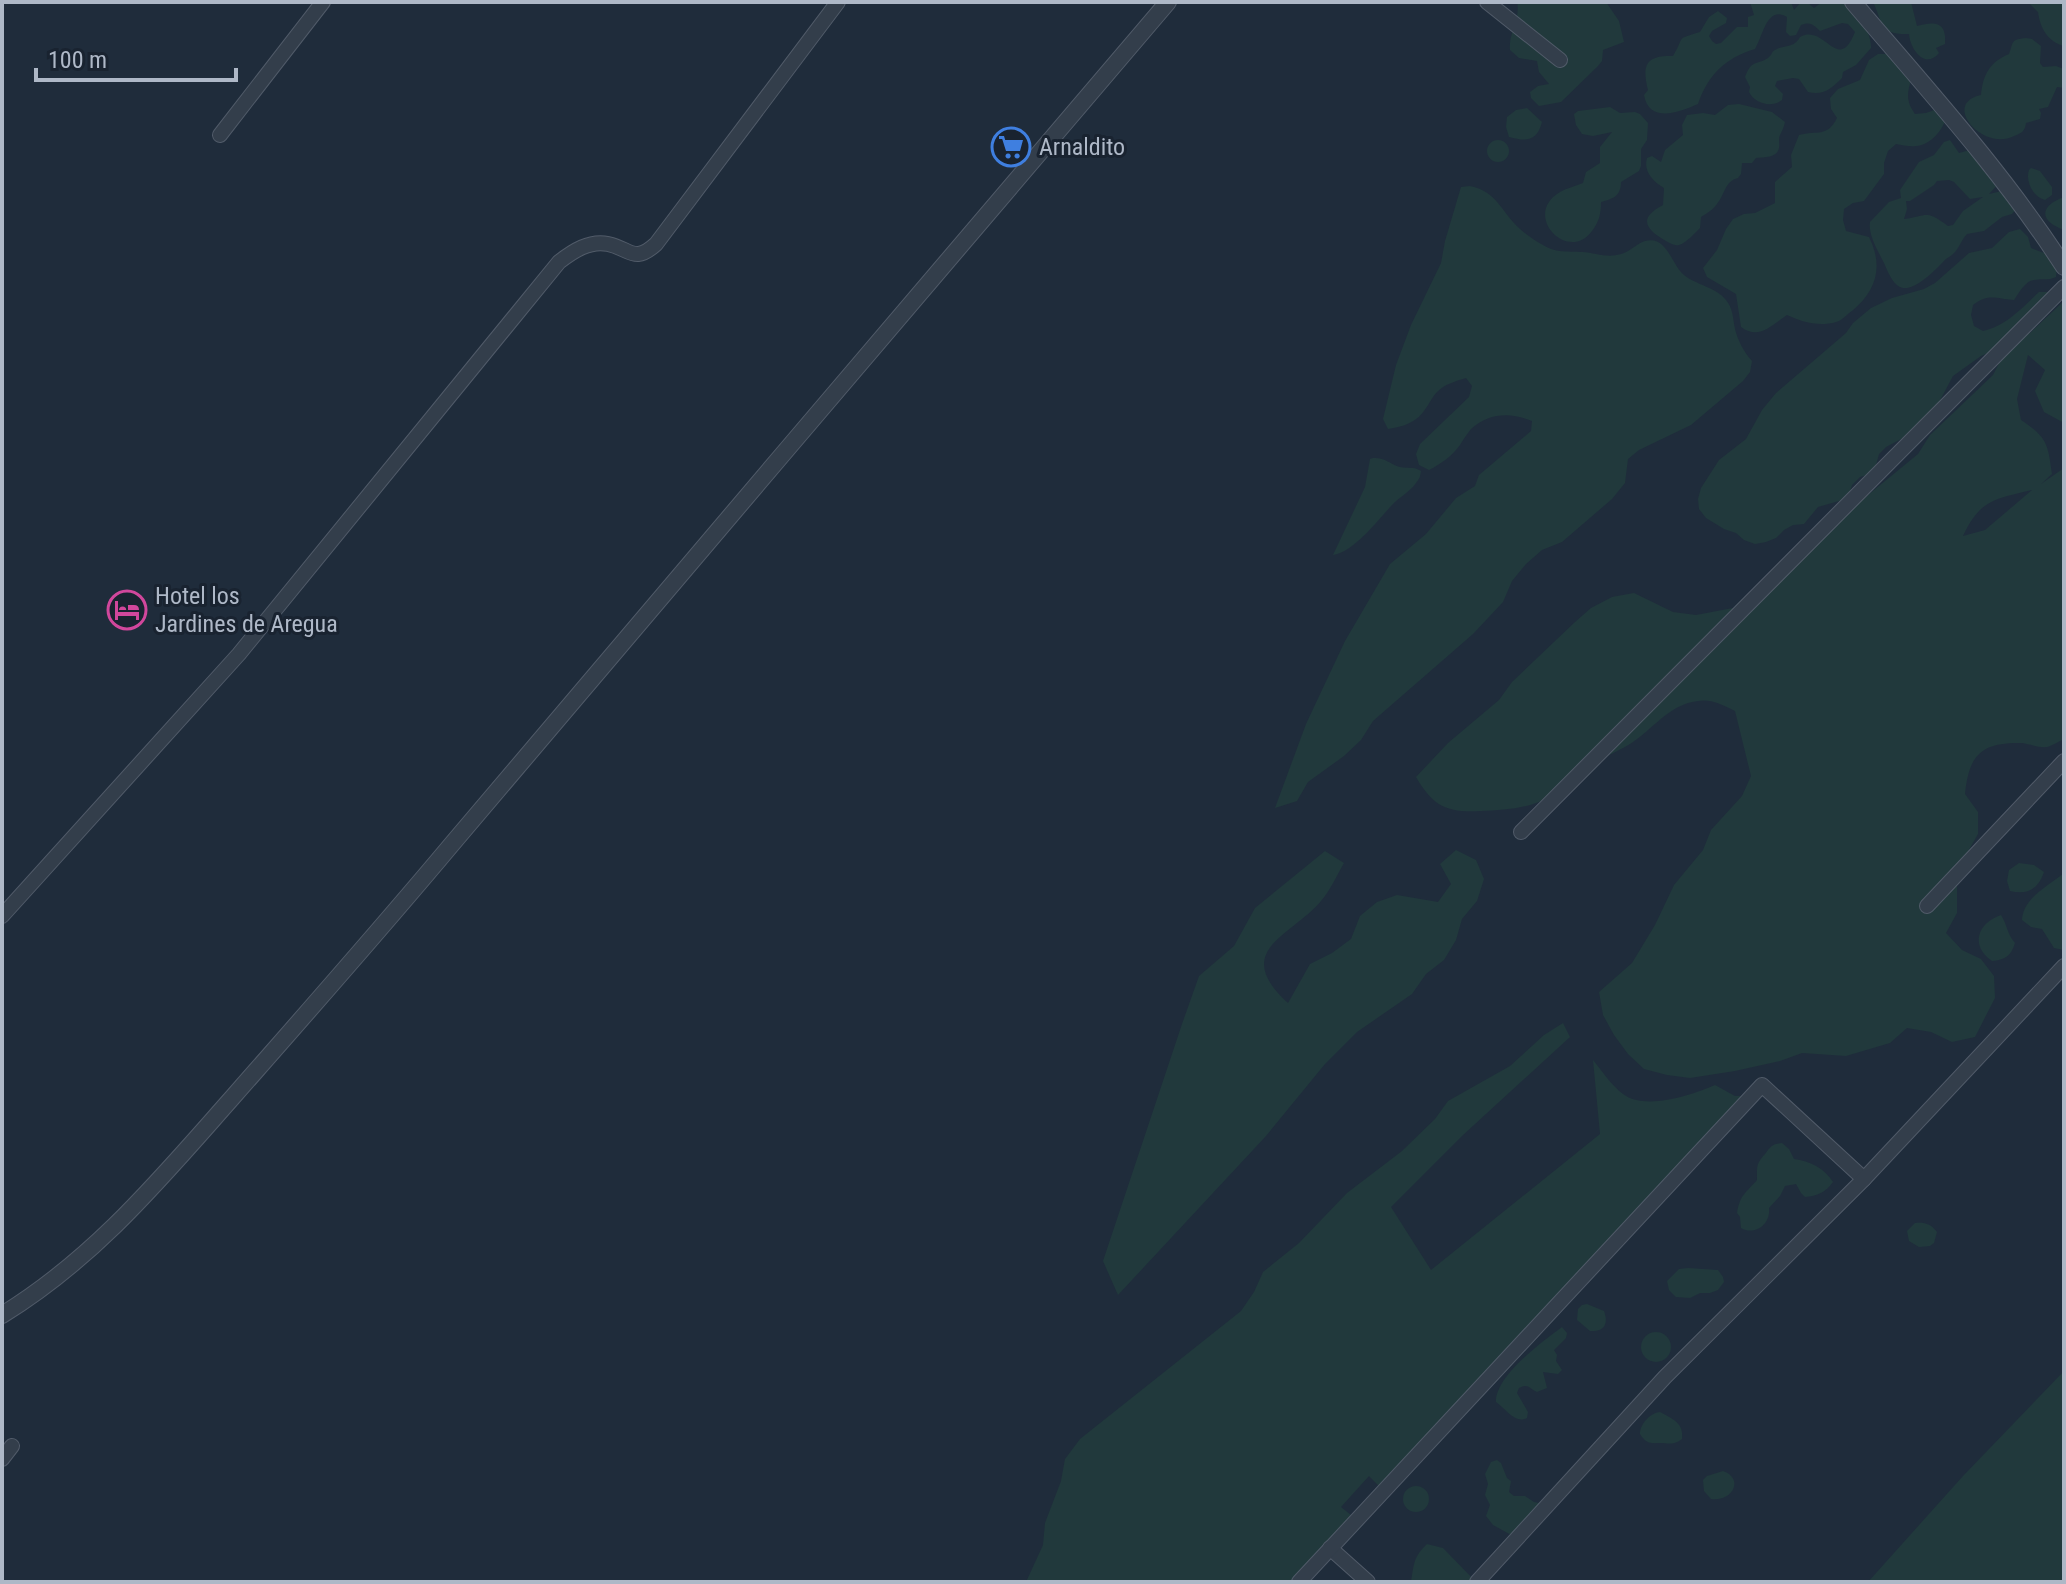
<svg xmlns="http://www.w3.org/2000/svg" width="2066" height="1584" font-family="'Roboto Condensed',sans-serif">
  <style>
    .green { fill: #21393c; fill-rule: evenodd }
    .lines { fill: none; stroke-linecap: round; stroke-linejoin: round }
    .minor-casing { stroke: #515b69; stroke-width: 16 }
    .tertiary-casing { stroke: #515b69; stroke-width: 18 }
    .minor { stroke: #333e4b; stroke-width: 14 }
    .tertiary { stroke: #333e4b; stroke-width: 16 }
    .labels { text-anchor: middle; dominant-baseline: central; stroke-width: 6; stroke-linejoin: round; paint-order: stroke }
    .poi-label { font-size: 24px; fill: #aeb8c7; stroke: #192330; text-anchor: start }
  </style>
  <rect width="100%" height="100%" fill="#1f2c3b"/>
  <g class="green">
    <path d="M 1517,2 L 1606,2 L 1619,21 L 1624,42 L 1603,50 L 1602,61 L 1598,66 L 1561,102 L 1539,106 L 1531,98 L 1530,92 L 1538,86 L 1549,84 L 1539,72 L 1537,61 L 1519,58 L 1510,50 C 1508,33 1521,18 1517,2 Z"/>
    <path d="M 1750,2 L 1791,2 L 1794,10 L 1801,2 L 1807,2 L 1814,8 L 1822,2 L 1851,2 C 1858,16 1872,33 1871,48 L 1856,65 L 1843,72 L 1842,78 C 1832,88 1824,96 1808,92 L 1799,79 L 1793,78 L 1777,81 L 1775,86 L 1783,94 L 1782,100 C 1772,108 1755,104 1749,92 L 1750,87 L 1745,77 C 1752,59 1755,66 1768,58 C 1774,53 1770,52 1777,49 C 1782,46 1790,47 1795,43 C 1801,39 1797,37 1805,35 C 1827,30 1839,72 1855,32 L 1848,24 L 1842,23 L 1820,31 C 1814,25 1810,21 1801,25 L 1796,35 L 1790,36 L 1786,32 L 1787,17 C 1767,5 1763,36 1755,49 C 1725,58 1708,75 1698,104 C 1680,112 1649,124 1644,95 L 1648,90 C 1642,66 1645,55 1673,56 C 1686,35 1674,40 1700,32 L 1709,17 L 1718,11 L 1727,18 L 1726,23 L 1712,31 L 1709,36 L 1712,41 L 1716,44 L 1721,43 L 1737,27 L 1748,27 L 1748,17 L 1754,15 Z"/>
    <path d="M 1873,2 L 1911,2 L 1917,26 C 1935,21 1947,22 1945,44 L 1936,48 L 1939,53 C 1925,70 1910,49 1909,34 C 1878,35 1883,22 1873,2 Z"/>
    <path d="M 2028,2 L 2064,2 L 2064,46 C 2048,42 2040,28 2038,12 Z"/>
    <path d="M 2026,38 L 2032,39 L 2041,46 L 2040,63 L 2043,67 L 2056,66 L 2064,69 L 2064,88 L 2057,87 L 2048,107 L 2039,109 L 2041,113 L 2040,119 L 2026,123 C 2025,131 2022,133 2014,136 C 1982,152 1941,103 1981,95 C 1983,74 1990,62 2009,54 C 2014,41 2010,40 2026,38 Z"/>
    <path d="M 1878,54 L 1889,54 L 1911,80 C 1907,94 1906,101 1915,114 L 1926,113 L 1937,109 L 1947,115 C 1944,129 1931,145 1916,146 C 1910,147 1902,145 1896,144 L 1888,151 L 1884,163 L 1884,174 L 1864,201 L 1853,203 L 1844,209 L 1843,220 L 1846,231 L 1869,237 C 1884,267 1876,291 1852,311 C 1847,314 1842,321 1836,322 C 1819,327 1802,322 1787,315 C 1771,326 1759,340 1741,327 L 1736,294 L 1707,277 L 1703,268 L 1717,250 L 1726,229 L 1733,219 L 1744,214 L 1755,213 L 1775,203 L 1775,182 L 1792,167 L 1791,155 L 1799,135 C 1817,130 1827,138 1837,118 L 1831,109 L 1830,98 L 1838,89 L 1860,80 L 1869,60 Z"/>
    <path d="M 1739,104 L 1772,112 L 1785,122 C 1784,127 1782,131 1780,135 C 1778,139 1780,144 1779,148 C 1777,158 1764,157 1756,158 L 1752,163 L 1742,163 L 1741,174 L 1738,178 C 1725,181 1725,194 1717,204 C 1713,210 1707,213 1701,217 L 1700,228 C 1695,233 1686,243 1679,245 C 1674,246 1670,243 1666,241 C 1645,229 1638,218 1663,205 L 1664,188 C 1653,182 1643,171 1647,158 L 1652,156 L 1661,162 L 1665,150 L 1683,135 L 1682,125 L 1687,115 L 1703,113 L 1715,115 L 1728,105 Z"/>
    <path d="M 1610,107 L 1620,113 L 1635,112 L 1640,114 L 1648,123 L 1647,140 L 1641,149 L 1641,166 L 1639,171 L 1621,182 C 1621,196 1613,199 1601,202 C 1601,214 1599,222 1592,231 C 1568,264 1521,215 1560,192 C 1567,188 1576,186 1583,183 L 1586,172 L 1600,163 L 1600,147 L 1612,132 L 1593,136 L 1582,134 L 1576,125 L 1574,114 L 1578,111 Z"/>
    <path d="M 1527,108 L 1542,122 C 1537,141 1527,142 1509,137 L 1506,127 L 1507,117 L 1516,110 Z"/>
    <circle cx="1498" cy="151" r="11"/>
    <path d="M 1950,140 L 1959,153 L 1970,150 L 1999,183 L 1989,194 L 2002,191 L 2016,209 L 2012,214 L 2002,217 L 1984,231 L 1967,234 C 1961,240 1959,249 1953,254 C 1950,257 1946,258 1943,262 C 1934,271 1910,297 1897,285 C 1891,280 1887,270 1884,263 C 1878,251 1868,235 1870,222 L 1889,202 L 1901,198 L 1900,190 L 1919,162 L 1934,155 L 1944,142 ZM 1949,180 L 1954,182 L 1970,199 L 1983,197 L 1963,211 L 1953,225 L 1948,226 C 1925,209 1928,216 1904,219 L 1907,209 L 1906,201 L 1910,201 L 1934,185 L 1937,181 Z"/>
    <path d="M 2031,168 L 2040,171 L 2052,187 L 2052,195 L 2045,200 C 2033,197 2025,181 2029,170 Z"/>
    <path d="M 1470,186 C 1498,192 1501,212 1520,229 C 1528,236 1541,245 1551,249 C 1562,253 1571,251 1582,252 C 1597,253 1608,259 1624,253 C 1631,250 1638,243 1645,241 C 1667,235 1671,264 1684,275 C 1696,285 1716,287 1726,300 C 1733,308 1733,319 1735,329 C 1738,341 1744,352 1752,361 L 1750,372 L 1743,381 L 1691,425 L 1639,450 L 1628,459 L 1625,483 L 1612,499 L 1562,542 L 1542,550 L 1526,564 L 1512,581 L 1503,602 L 1473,634 L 1373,721 L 1361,740 L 1344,756 L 1308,782 L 1297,801 L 1275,808 L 1306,724 L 1345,641 L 1390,564 L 1426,534 L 1456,498 L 1475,486 L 1479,475 L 1531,431 L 1532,421 C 1510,412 1489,413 1471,429 C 1467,434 1463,440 1460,445 C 1452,456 1441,464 1429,470 L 1419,465 L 1416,454 L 1420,444 L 1469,397 L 1472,386 L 1466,378 C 1456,381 1445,384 1437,392 C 1432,397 1430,403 1426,408 C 1418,422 1403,427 1388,429 L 1383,419 L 1396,365 L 1411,325 L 1441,263 L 1445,241 L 1461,187 Z"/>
    <path d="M 2064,197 L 2064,230 C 2039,221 2039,206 2064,197 Z"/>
    <path d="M 2020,229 L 2028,237 L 2031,248 L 2052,256 L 2057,266 L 2056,277 C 2047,281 2043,278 2034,280 C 2025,281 2019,293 2014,300 C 1996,299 1989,293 1973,305 L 1971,315 L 1974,326 L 1983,331 C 2006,326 2022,308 2039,292 L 2050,292 L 2012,341 L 2030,333 L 2064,301 L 2064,423 L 2044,412 L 2035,391 L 2045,370 L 2028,355 L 2017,399 L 2021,420 C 2047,437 2048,444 2052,474 L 2041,484 L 2064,468 L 2064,739 C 2059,741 2052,746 2047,747 C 2039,748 2030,744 2022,743 C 1981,742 1969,755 1965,794 L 1978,812 L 1978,834 L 1957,871 L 1957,913 L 1946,933 L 1962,950 L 1981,959 L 1994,976 L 1995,998 L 1975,1037 L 1952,1042 L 1931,1032 L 1907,1028 L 1890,1043 L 1846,1056 L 1802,1053 L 1780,1061 L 1735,1071 L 1690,1078 L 1667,1075 L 1644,1069 L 1628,1054 L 1614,1035 L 1603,1015 L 1599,992 L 1632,963 L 1655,925 L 1674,885 L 1703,850 L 1711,830 L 1742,796 L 1751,776 L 1735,711 C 1717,702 1708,697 1688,703 C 1666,710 1652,729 1633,742 C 1620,751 1604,756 1590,766 C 1579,774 1569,785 1557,793 C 1534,808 1507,810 1481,811 C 1446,813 1433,806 1416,777 L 1448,743 L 1499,700 L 1512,682 L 1575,622 L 1591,608 L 1612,597 L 1634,593 L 1673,612 L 1696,615 L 1738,607 L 1818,536 L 1918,454 L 1930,435 L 1993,375 L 2009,344 L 1981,356 L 1953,376 L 1937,406 L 1905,437 L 1886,447 L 1879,454 L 1876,465 L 1870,474 L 1860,477 L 1852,485 L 1849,495 L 1839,501 L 1818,507 L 1804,524 L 1793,525 L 1784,530 L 1776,538 L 1766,542 L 1755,544 L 1744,540 L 1736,533 L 1724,529 L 1706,518 L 1699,509 L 1698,499 L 1701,488 L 1719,460 L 1746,439 L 1762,410 L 1776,393 L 1846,333 L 1853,323 L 1871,308 L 1892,298 L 1924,289 L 1935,283 L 1969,253 L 1992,248 L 2009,232 ZM 2032,490 L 1985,530 L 1963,536 C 1980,499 1996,499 2032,490 Z"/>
    <path d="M 1373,458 C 1387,458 1389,464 1400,467 C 1409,469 1413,466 1421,471 C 1420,477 1420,478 1416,483 C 1410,492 1399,497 1392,505 C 1379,519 1353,553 1333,555 L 1365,487 L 1370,459 Z"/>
    <path d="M 1456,850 L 1476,860 L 1484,879 L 1477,901 L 1462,919 L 1456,940 L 1444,960 L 1426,974 L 1412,994 L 1357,1032 L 1325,1064 L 1266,1136 L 1118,1295 L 1103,1261 L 1182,1024 L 1199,976 L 1234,946 L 1255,908 L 1325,851 L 1344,863 C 1337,875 1330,891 1321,901 C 1292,936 1230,950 1288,1003 L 1310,964 L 1332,953 L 1351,939 L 1360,916 L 1377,902 L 1397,895 L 1438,902 L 1451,884 L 1440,864 Z"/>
    <path d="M 2019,863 L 2034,865 L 2044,872 C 2038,889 2028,895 2010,891 L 2007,881 L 2009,870 Z"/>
    <path d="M 2064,873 L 2064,950 L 2054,948 L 2042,929 L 2031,927 L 2022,920 C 2023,898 2048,886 2064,873 Z"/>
    <path d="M 2001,915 C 2007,924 2007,934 2015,943 C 2011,956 2005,960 1992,961 C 1970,946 1977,923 2001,915 Z"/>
    <path d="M 1563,1023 L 1570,1037 L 1462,1136 L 1391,1207 L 1431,1270 L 1600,1134 L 1593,1060 C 1602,1071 1612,1086 1623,1094 C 1645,1111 1692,1095 1715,1085 L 1735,1096 L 1743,1096 L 1380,1487 L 1369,1476 L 1341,1507 L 1356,1519 L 1293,1582 L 1026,1582 L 1043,1545 L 1045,1523 L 1061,1481 L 1065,1459 L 1080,1439 L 1241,1311 L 1254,1292 L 1263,1272 L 1299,1243 L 1347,1193 L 1402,1151 L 1435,1119 L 1448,1101 L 1510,1066 L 1544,1035 Z"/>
    <path d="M 1782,1143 L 1789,1149 L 1794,1159 C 1810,1161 1824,1168 1833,1182 C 1826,1192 1817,1196 1805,1197 L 1801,1193 L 1796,1184 L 1785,1186 L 1780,1196 L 1769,1208 C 1771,1224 1755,1236 1741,1228 L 1740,1217 L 1737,1213 C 1740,1194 1747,1192 1757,1180 C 1757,1166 1756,1164 1765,1154 C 1771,1146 1772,1144 1782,1143 Z"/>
    <path d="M 1915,1223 C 1925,1222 1931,1224 1937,1232 L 1934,1243 L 1930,1246 L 1919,1247 L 1909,1241 L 1907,1231 Z"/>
    <polygon points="1688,1268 1718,1270 1723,1277 1724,1282 1718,1290 1710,1293 1700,1293 1690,1298 1676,1297 1669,1290 1667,1281 1679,1269"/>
    <path d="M 1587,1304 L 1604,1311 C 1609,1324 1604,1332 1590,1331 L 1577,1320 L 1578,1309 L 1582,1305 Z"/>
    <path d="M 1562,1327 L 1567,1333 L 1566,1338 L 1554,1350 L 1557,1355 L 1556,1361 L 1562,1370 L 1558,1374 L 1543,1372 L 1547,1388 L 1537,1392 C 1529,1388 1528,1383 1519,1388 L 1517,1393 L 1528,1412 L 1527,1418 C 1515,1424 1506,1409 1496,1402 C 1495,1376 1543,1341 1562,1327 Z"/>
    <circle cx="1656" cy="1347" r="15"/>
    <polygon points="2064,1371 2064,1582 1868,1582 1963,1476"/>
    <path d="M 1660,1412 C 1673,1419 1684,1423 1682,1439 C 1675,1444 1672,1444 1663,1443 C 1651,1443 1647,1445 1640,1434 C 1640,1424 1650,1413 1660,1412 Z"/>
    <polygon points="1497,1460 1501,1463 1507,1478 1511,1481 1509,1492 1514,1496 1525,1496 1534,1502 1544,1504 1513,1536 1493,1525 1486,1516 1490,1505 1485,1495 1488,1484 1485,1474 1491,1462"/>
    <path d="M 1723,1471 C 1745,1479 1732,1502 1711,1499 L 1704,1491 L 1703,1480 L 1707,1476 Z"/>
    <circle cx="1416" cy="1499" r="13"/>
    <path d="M 1427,1544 L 1443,1548 L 1476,1582 L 1411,1582 C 1414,1565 1413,1557 1427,1544 Z"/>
  </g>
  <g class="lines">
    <g class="minor-casing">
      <g id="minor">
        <polyline points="1487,2 1560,60"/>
        <polyline points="220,135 323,2"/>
        <polyline points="1521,832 2064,287"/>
        <polyline points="1927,906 2064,761"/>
        <path d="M 2,916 L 239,654 L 559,262 C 573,251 590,240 608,244 C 631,249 634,264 656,244 L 838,2"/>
        <polyline points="2,1459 12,1446"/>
        <polyline points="1330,1548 1368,1582"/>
        <polyline points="1299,1582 1762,1085 1864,1179"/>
        <polyline points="1477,1582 1665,1377 1864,1179 2064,966"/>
      </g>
    </g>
    <g class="tertiary-casing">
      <g id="tertiary">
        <path d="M 1853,2 C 1926,88 2003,172 2064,267"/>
        <path d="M 2,1315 C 95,1258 161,1178 232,1098 C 306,1014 380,930 452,844 C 690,563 929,282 1168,2"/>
      </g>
    </g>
    <use href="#minor" class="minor"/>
    <use href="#tertiary" class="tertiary"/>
  </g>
  <defs>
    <g id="supermarket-ring" transform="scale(2)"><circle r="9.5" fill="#192330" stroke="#3f7fe0" stroke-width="1.5"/><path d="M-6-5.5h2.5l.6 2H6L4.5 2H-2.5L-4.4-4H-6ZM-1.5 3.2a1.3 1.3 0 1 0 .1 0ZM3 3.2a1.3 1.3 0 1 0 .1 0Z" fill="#3f7fe0"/></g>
    <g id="hotel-ring" transform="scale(2)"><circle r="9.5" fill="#192330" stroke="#d1479c" stroke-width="1.5"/><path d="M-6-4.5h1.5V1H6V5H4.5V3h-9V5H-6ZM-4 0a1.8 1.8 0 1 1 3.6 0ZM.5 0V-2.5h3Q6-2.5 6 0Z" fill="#d1479c"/></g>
  </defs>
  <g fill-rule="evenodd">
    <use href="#supermarket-ring" x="1011" y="147"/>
    <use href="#hotel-ring" x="127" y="610"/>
  </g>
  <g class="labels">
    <g class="poi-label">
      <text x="1039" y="147">Arnaldito</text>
      <text x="155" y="596">Hotel los<tspan x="155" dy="28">Jardines de Aregua</tspan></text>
    </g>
  </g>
  <rect width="2066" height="1584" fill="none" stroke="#aeb8c7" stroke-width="8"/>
  <path d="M36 68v12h200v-12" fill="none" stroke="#aeb8c7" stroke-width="4"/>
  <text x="48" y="68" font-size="24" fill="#aeb8c7" stroke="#192330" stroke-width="6" paint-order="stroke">100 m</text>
</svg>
